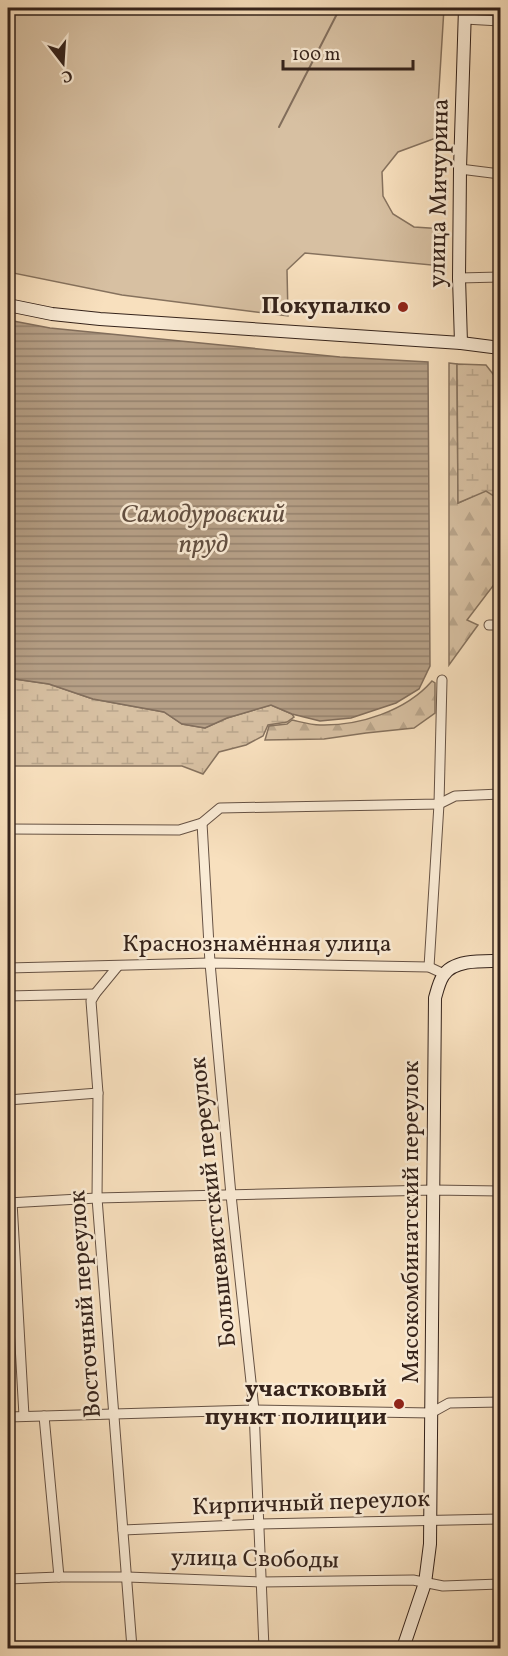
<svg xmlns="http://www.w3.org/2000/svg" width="508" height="1656" font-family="Vollkorn,serif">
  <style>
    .green { fill: #d7c0a2; stroke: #86725e; stroke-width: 1.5 }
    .forest { fill: url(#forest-firs); stroke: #86725e; stroke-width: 1.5 }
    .wetland { fill: url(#wetland-marsh); stroke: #86725e; stroke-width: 1.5 }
    .water { fill: url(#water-rules); stroke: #826e5c; stroke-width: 1.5 }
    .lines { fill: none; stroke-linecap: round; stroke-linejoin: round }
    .stream { stroke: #826e5c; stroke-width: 2 }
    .street-casing { stroke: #665244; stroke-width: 11 }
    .secondary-casing { stroke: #35231b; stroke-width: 14 }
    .street { stroke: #faebd5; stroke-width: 9 }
    .secondary { stroke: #faebd5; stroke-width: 12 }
    .poi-dot { fill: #8f2418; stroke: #faebd5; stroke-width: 2 }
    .labels { text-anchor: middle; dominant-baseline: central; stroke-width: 5; stroke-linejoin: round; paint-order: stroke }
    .street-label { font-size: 24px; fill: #35231b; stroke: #faebd5 }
    .poi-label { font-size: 24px; font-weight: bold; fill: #35231b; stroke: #faebd5; text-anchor: end }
    .water-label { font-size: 26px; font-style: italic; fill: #624f41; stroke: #faebd5 }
  </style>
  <defs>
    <pattern id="forest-firs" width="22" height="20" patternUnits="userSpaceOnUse" patternTransform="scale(1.5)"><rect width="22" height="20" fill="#d7c0a2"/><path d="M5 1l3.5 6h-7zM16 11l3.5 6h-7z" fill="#b9a58b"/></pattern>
    <pattern id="wetland-marsh" width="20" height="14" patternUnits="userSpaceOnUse" patternTransform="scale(1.5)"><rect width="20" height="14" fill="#d7c0a2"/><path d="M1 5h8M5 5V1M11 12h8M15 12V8" fill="none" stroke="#b9a58b"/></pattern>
    <pattern id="water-rules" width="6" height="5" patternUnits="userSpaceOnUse" patternTransform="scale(1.5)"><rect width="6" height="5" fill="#b6a087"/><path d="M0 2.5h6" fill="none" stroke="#95826e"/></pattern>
  </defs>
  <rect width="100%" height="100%" fill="#f8e0be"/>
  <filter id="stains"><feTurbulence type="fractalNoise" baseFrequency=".00333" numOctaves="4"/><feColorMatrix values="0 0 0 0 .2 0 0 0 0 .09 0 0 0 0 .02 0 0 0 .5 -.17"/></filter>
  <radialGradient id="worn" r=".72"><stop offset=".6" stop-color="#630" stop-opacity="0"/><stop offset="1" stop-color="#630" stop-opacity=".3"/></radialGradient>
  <polygon class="green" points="8,8 444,8 436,138 398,152 382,172 383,196 393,214 414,227 444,229 442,266 305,253 287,270 288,316 122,295 8,272"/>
  <g class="forest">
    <polygon points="449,363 457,364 458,503 486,490 500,500 500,569 496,582 467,620 478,625 449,665"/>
    <path d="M 432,681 L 435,683 L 435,713 L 414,728 L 366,733 L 324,739 L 265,740 L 269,726 L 287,724 L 292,720 C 301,722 311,725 320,725 C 359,726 406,711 432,681 Z"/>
  </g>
  <g class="wetland">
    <polygon points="457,364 486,365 500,383 500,500 486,491 458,503"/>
    <polygon points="8,678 49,684 93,699 164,712 182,724 205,728 227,718 271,705 292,714 294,717 287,722 268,725 263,736 246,745 219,752 203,774 182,766 8,766"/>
  </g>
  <polygon class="water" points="8,320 50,328 340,357 428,362 430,666 419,689 396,703 351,718 320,721 292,714 271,705 227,718 205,728 182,724 164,712 93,699 49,684 8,678"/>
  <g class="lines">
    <polyline class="stream" points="279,127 340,8"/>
    <g class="street-casing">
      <g id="street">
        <polyline points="465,19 500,21"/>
        <polyline points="460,169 500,174"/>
        <polyline points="459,278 500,277"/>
        <polyline points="489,625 500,625"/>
        <polyline points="202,823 210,963 231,1195 254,1410 264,1648"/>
        <polyline points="8,829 179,830 202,823 220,808 439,804 455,796 500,794"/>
        <polyline points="118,966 95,994 91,1001 98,1093 97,1198 132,1648"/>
        <polyline points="429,967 439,804 442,680"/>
        <polyline points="8,968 210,963 429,967 444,974"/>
        <polyline points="8,996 95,994"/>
        <polyline points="8,1100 98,1093"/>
        <polyline points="12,1202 24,1416"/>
        <polyline points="8,1203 97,1198 433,1190 500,1191"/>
        <polyline points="44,1416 59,1577"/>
        <polyline points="8,1417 254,1410 431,1413 449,1403 500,1402"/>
        <polyline points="123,1530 259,1524 500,1519"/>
        <polyline points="8,1579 59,1577 127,1577 261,1582 413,1580 443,1586 500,1584"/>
      </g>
    </g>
    <g class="secondary-casing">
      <g id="secondary">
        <polyline points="8,305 52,314 100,319 461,343 500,348"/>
        <polyline points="461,343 459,278 460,169 465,8"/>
        <path d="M 403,1648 L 425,1583 L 430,1544 L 435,998 C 437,991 439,982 443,976 C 453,959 484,961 500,961"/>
      </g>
    </g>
    <use href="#street" class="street"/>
    <use href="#secondary" class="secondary"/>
  </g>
  <g class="poi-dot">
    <circle cx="403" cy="307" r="6"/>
    <circle cx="399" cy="1404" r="6"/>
  </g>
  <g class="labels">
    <g class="street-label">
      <text transform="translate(440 193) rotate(-89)">улица Мичурина</text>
      <text x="257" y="945">Краснознамённая улица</text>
      <text transform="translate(214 1202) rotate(-96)">Большевистский переулок</text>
      <text transform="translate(412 1222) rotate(-90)">Мясокомбинатский переулок</text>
      <text transform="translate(86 1304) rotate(-94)">Восточный переулок</text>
      <text transform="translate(311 1504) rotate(-2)">Кирпичный переулок</text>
      <text transform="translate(255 1560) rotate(1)">улица Свободы</text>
    </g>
    <g class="poi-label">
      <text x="391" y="307">Покупалко</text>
      <text x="387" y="1390">участковый<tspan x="387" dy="28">пункт полиции</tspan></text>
    </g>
    <g class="water-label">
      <text x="203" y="515">Самодуровский<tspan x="203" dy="30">пруд</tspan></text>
    </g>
  </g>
  <rect width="508" height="1656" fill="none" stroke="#f8e0be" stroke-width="30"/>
  <rect x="9" y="9" width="490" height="1638" fill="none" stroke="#35231b" stroke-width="3"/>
  <rect x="15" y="15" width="478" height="1626" fill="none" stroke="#35231b" stroke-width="1.5"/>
  <g transform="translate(63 63) rotate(163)" stroke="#faebd5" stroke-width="4.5" paint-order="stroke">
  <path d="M0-4.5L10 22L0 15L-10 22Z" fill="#35231b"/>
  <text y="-9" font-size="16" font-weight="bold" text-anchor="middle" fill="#35231b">С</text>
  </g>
  <path d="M283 60v9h130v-9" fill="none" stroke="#35231b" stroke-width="3"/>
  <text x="292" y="60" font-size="18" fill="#35231b" stroke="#faebd5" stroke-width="4.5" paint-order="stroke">100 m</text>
  <rect width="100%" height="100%" filter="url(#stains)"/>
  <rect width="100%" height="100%" fill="url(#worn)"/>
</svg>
